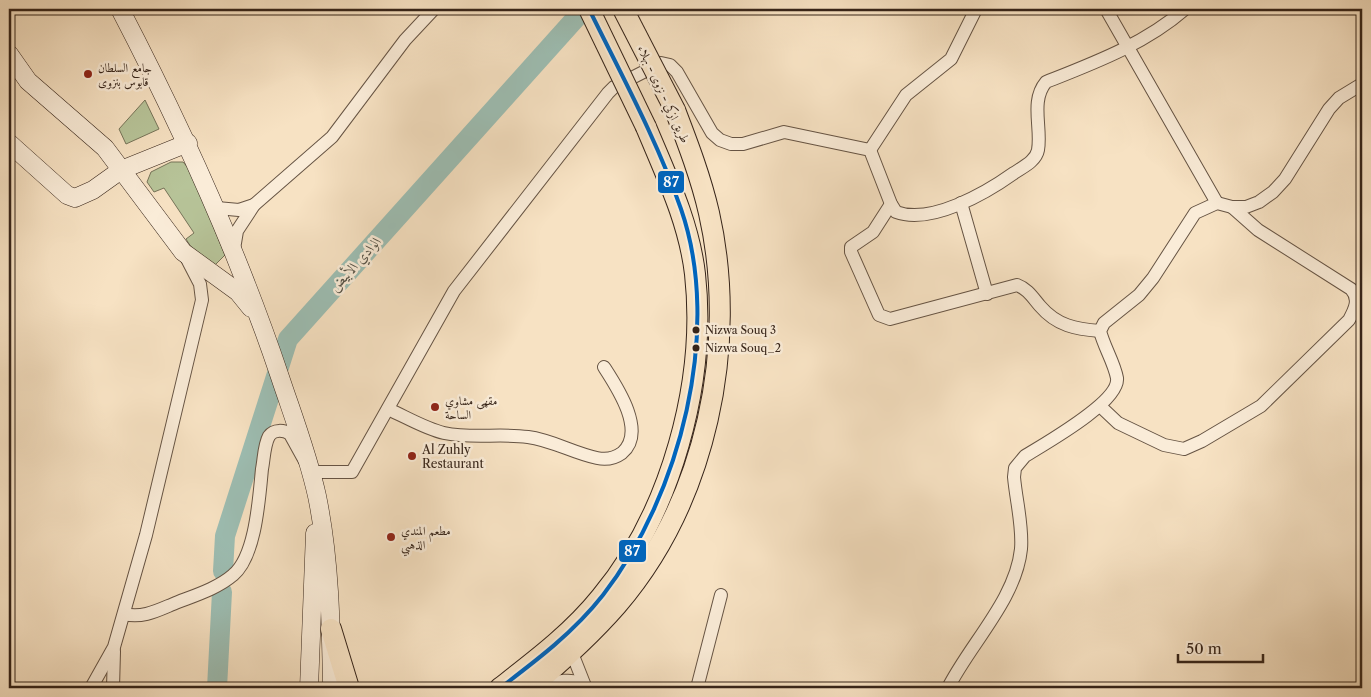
<svg xmlns="http://www.w3.org/2000/svg" width="1371" height="697" font-family="'Libre Caslon Text',Amiri,serif">
  <style>
    .green { fill: #b7c499; stroke: #767459 }
    .lines { fill: none; stroke-linecap: round; stroke-linejoin: round }
    .river { stroke: #9dbeb3; stroke-width: 20 }
    .street-casing { stroke: #665444; stroke-width: 14 }
    .secondary-casing { stroke: #362419; stroke-width: 19 }
    .primary-casing { stroke: #362419; stroke-width: 22 }
    .street { stroke: #faecd8; stroke-width: 12 }
    .secondary { stroke: #faecd8; stroke-width: 18 }
    .primary { stroke: #f7e2c3; stroke-width: 20 }
    .primary-bridge-casing { stroke: #362419; stroke-width: 22; stroke-linecap: butt }
    .primary-bridge { stroke: #f7e2c3; stroke-width: 20 }
    .bus-1-casing { stroke: #faecd8; stroke-width: 8 }
    .bus-1 { stroke: #0065bd; stroke-width: 4 }
    .poi-dot { fill: #8f2418; stroke: #faecd8; stroke-width: 2 }
    .bus-dot { fill: #362419; stroke: #faecd8; stroke-width: 2 }
    .labels { text-anchor: middle; dominant-baseline: central; stroke-width: 5; stroke-linejoin: round; paint-order: stroke }
    .bus-label { font-size: 11px; fill: #362419; stroke: #faecd8; text-anchor: start }
    .poi-label { font-size: 12px; fill: #362419; stroke: #faecd8; text-anchor: start }
    .street-label { font-size: 12px; fill: #362419; stroke: #faecd8 }
    .water-label { font-size: 14px; font-style: italic; fill: #555247; stroke: #faecd8 }
    .line-badge { stroke: #faecd8; stroke-width: 2 }
    .badge-label { font-size: 14px; text-anchor: middle; font-weight: bold; fill: #fff }
  </style>
  <rect width="100%" height="100%" fill="#f7e2c3"/>
  <filter id="stains"><feTurbulence type="fractalNoise" baseFrequency=".004" numOctaves="4"/><feColorMatrix values="0 0 0 0 .2 0 0 0 0 .09 0 0 0 0 .02 0 0 0 .5 -.17"/></filter>
  <radialGradient id="worn" r=".72"><stop offset=".6" stop-color="#630" stop-opacity="0"/><stop offset="1" stop-color="#630" stop-opacity=".3"/></radialGradient>
  <g class="green">
    <polygon points="145,100 159,129 126,144 119,129"/>
    <polygon points="171,162 183,162 191,171 225,255 215,265 198,258 186,239 194,233 164,188 154,192 147,182 151,172"/>
  </g>
  <g class="lines">
    <g class="river">
      <polyline points="223,571 225,536 288,339 584,9"/>
      <polyline points="217,688 222,592"/>
    </g>
    <g class="street-casing">
      <g id="street">
        <polyline points="1106,9 1217,203"/>
        <polyline points="870,150 906,95 951,59 976,9"/>
        <polyline points="961,203 987,294"/>
        <path d="M 891,204 L 873,232 L 851,247 L 851,252 L 879,315 L 890,319 L 1017,285 C 1028,289 1033,298 1040,306 C 1057,326 1076,329 1100,331"/>
        <polyline points="217,208 239,210 254,205"/>
        <polyline points="234,249 237,231 254,205 332,137 405,40 434,9"/>
        <path d="M 1100,406 L 1118,423 L 1164,445 L 1184,449 L 1202,441 L 1261,406 L 1349,320 C 1355,309 1360,299 1351,289 L 1258,230 L 1232,207"/>
        <path d="M 388,409 C 406,417 426,429 444,433 C 472,439 500,433 528,437 C 552,440 573,453 597,458 C 606,460 615,458 622,453 C 647,432 617,387 604,367"/>
        <path d="M 124,614 C 144,619 160,609 178,602 C 196,595 218,588 233,575 C 256,556 259,498 262,469 C 264,459 264,445 269,436 C 274,429 284,430 290,434 L 311,472 L 352,472 L 454,291 L 608,93 L 614,87 L 661,63 L 670,65 L 677,72 L 712,133 L 720,140 L 731,144 L 743,144 L 784,132 L 870,150 L 891,204 L 896,212 C 931,225 986,193 1014,173 C 1023,167 1036,161 1038,150 C 1042,128 1030,101 1046,82 C 1094,63 1145,44 1185,9"/>
        <polyline points="572,653 585,686"/>
        <polyline points="91,688 114,647 146,535 202,300 200,284 185,255"/>
        <polyline points="113,688 114,651"/>
        <path d="M 539,688 C 555,682 573,675 587,688"/>
        <polyline points="697,688 721,595"/>
        <path d="M 948,688 C 970,644 1016,599 1021,549 C 1023,526 1016,500 1014,477 L 1015,468 L 1025,456 C 1044,444 1120,402 1117,378 C 1114,362 1104,347 1100,331 L 1104,323 L 1139,295 L 1153,278 L 1195,213 L 1217,203 L 1232,207 L 1246,207 L 1259,202 L 1273,192 L 1285,179 L 1329,109 L 1339,98 L 1362,84"/>
      </g>
    </g>
    <g class="secondary-casing">
      <g id="secondary">
        <path d="M 120,9 C 182,128 237,249 280,377 C 293,416 308,455 317,496 C 330,559 331,624 332,688"/>
        <polyline points="9,54 28,81 105,148 183,252 238,292 251,308"/>
        <polyline points="9,143 67,195 75,198 93,190 121,170 188,143"/>
        <polyline points="309,688 315,533"/>
      </g>
    </g>
    <g class="primary-casing">
      <g id="primary">
        <polyline points="331,629 349,688"/>
        <path d="M 500,688 C 536,660 572,633 601,597 C 671,513 707,382 695,274 C 689,222 666,175 646,127"/>
        <path d="M 530,688 C 561,662 590,636 617,605 C 706,501 739,346 709,213 C 701,178 688,144 675,110"/>
      </g>
    </g>
    <use href="#street" class="street"/>
    <use href="#secondary" class="secondary"/>
    <use href="#primary" class="primary"/>
    <g class="primary-bridge-casing">
      <g id="primary-bridge">
        <polyline points="589,9 646,127"/>
        <polyline points="623,9 675,110"/>
      </g>
    </g>
    <use href="#primary-bridge" class="primary-bridge"/>
    <g class="bus-1-casing">
      <path id="bus-1" d="M 500,688 C 537,660 574,632 603,595 C 680,496 723,330 681,209 C 657,140 621,74 589,9"/>
    </g>
    <use href="#bus-1" class="bus-1"/>
  </g>
  <g class="poi-dot">
    <circle cx="88" cy="74" r="5"/>
    <circle cx="435" cy="407" r="5"/>
    <circle cx="412" cy="456" r="5"/>
    <circle cx="391" cy="537" r="5"/>
  </g>
  <g class="bus-dot">
    <circle cx="696" cy="330" r="4.5"/>
    <circle cx="696" cy="348" r="4.5"/>
  </g>
  <g class="labels">
    <g class="bus-label">
      <text x="705" y="330">Nizwa Souq 3</text>
      <text x="705" y="348">Nizwa Souq_2</text>
    </g>
    <g class="poi-label">
      <text x="98" y="67">جامع السلطان<tspan x="98" dy="14">قابوس بنزوى</tspan></text>
      <text x="445" y="400">مقهى مشاوي<tspan x="445" dy="14">الساحة</tspan></text>
      <text x="422" y="449">Al Zuhly<tspan x="422" dy="14">Restaurant</tspan></text>
      <text x="401" y="530">مطعم المندي<tspan x="401" dy="14">الذهبي</tspan></text>
    </g>
    <g class="street-label">
      <text transform="translate(664 94) rotate(65)">طريق ازكي - نزوى - بهلاء</text>
    </g>
    <g class="water-label">
      <text transform="translate(355 264) rotate(-48)">الوادي الأبيض</text>
    </g>
  </g>
  <g class="line-badge">
    <rect x="657" y="170" width="28" height="24" rx="5" fill="#0065bd"/>
    <rect x="618" y="539" width="29" height="24" rx="5" fill="#0065bd"/>
  </g>
  <g class="badge-label">
    <text x="671" y="187">87</text>
    <text x="632" y="556">87</text>
  </g>
  <rect width="1371" height="697" fill="none" stroke="#f7e2c3" stroke-width="30"/>
  <rect x="10" y="10" width="1351" height="677" fill="none" stroke="#362419" stroke-width="2.5"/>
  <rect x="15" y="15" width="1341" height="667" fill="none" stroke="#362419"/>
  <path d="M1178 654v8h85v-8" fill="none" stroke="#362419" stroke-width="2.5"/>
  <text x="1186" y="654" font-size="15" fill="#362419" stroke="#faecd8" stroke-width="4" paint-order="stroke">50 m</text>
  <rect width="100%" height="100%" filter="url(#stains)"/>
  <rect width="100%" height="100%" fill="url(#worn)"/>
</svg>
